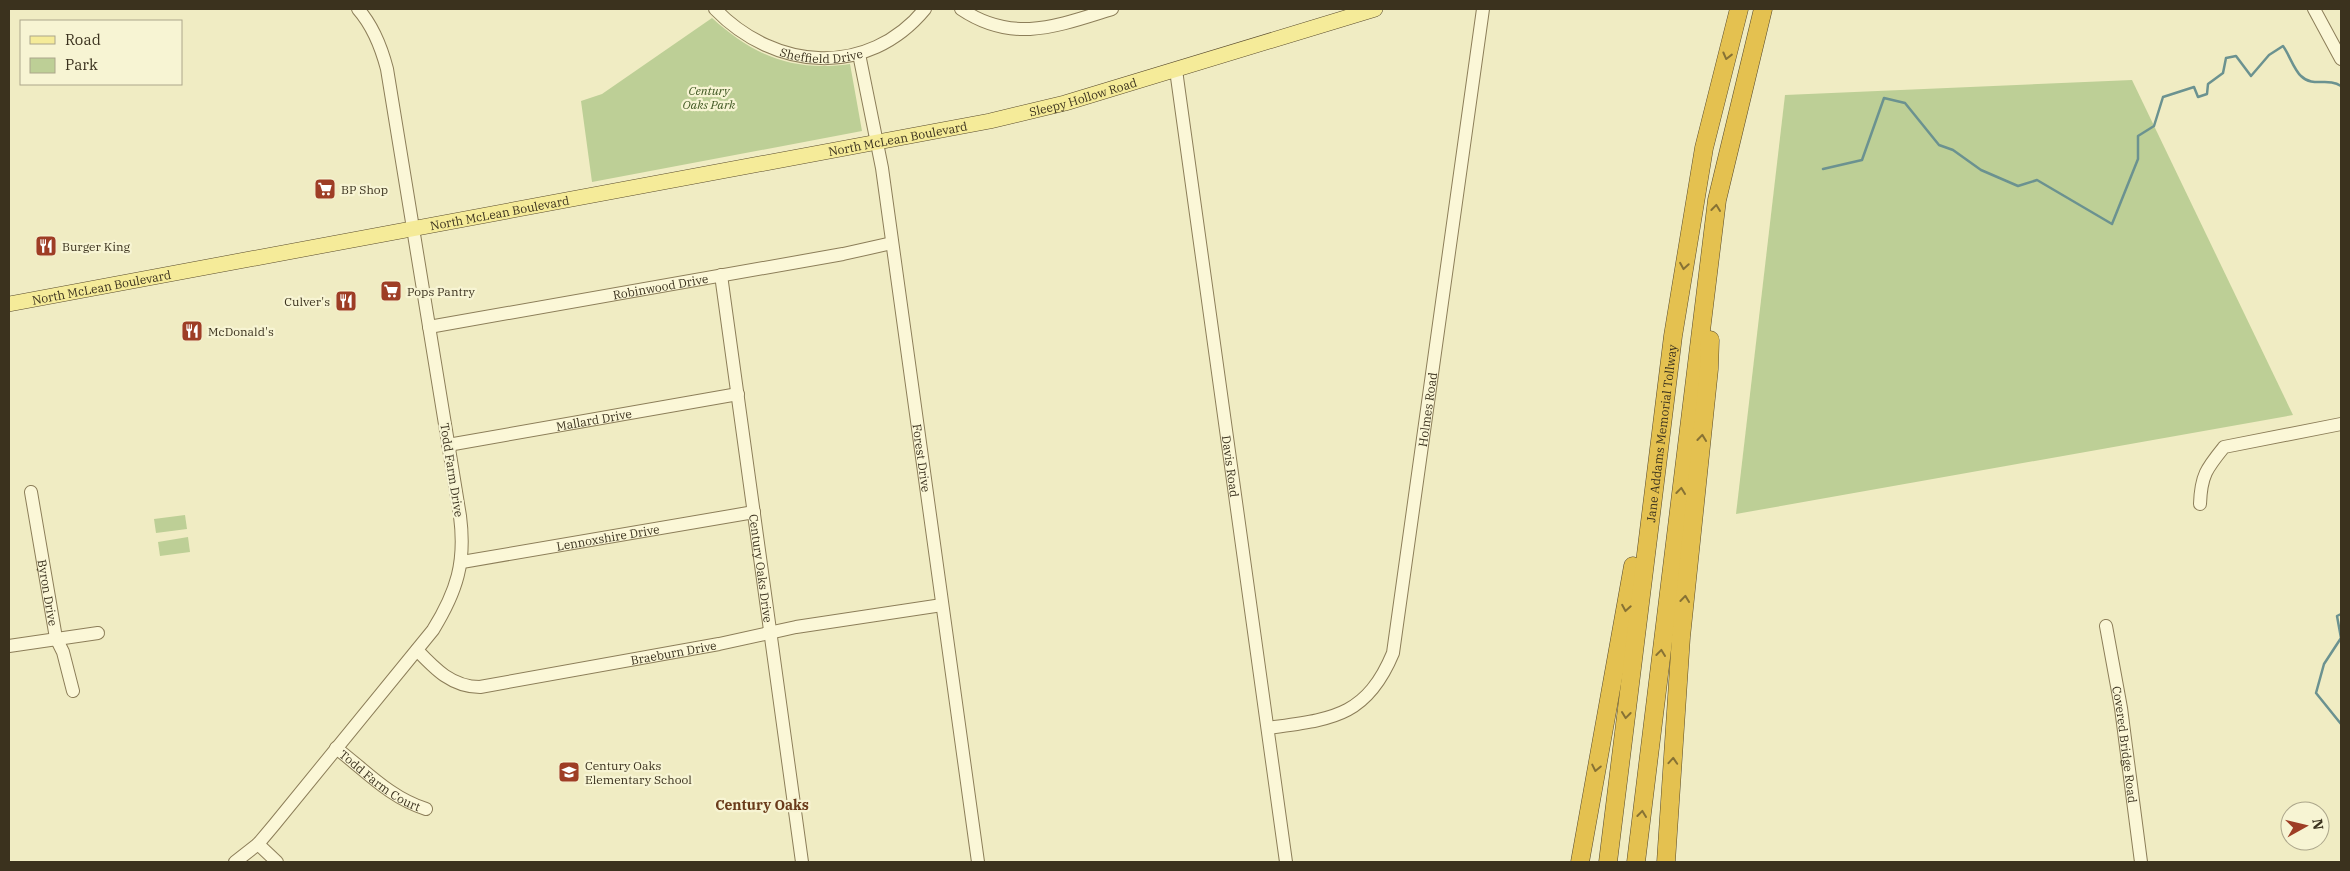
<svg xmlns="http://www.w3.org/2000/svg" width="2350" height="871" font-family="'IBM Plex Serif',serif">
  <style>
    .green { fill: #bdcf96 }
    .lines { fill: none; stroke-linecap: round; stroke-linejoin: round }
    .stream { stroke: #6b9290; stroke-width: 2.5 }
    .minor-casing { stroke: #8c7e59; stroke-width: 14 }
    .major-casing { stroke: #594b2d; stroke-width: 16 }
    .highway-casing { stroke: #594b2d; stroke-width: 19 }
    .minor { stroke: #fbf7d7; stroke-width: 12 }
    .major { stroke: #f5eb99; stroke-width: 15 }
    .highway { stroke: #e4c150; stroke-width: 18 }
    .oneway { stroke: #877234 }
    .labels { text-anchor: middle; dominant-baseline: central; stroke-width: 4.5; stroke-linejoin: round; paint-order: stroke }
    .street-label { font-size: 12px; fill: #3b321e; stroke: #f7f4d3 }
    .park-label { font-size: 12px; font-style: italic; fill: #405823; stroke: #f7f4d3 }
    .poi-label { font-size: 12px; fill: #3b321e; stroke: #f7f4d3; text-anchor: start }
    .neighbourhood-label { font-size: 14px; font-weight: bold; fill: #6a3b1b; stroke: #f7f4d3 }
  </style>
  <rect width="100%" height="100%" fill="#f0ecc3"/>
  <g class="green">
    <path d="M 712,18 C 754,56 793,72 850,64 L 862,131 L 592,182 L 581,101 L 602,94 Z"/>
    <polygon points="2132,80 2293,415 1736,514 1785,95"/>
    <polygon points="185,515 187,529 156,533 154,519"/>
    <polygon points="188,537 190,552 160,556 158,542"/>
  </g>
  <g class="lines">
    <g class="stream">
      <path d="M 1823,169 L 1862,160 L 1884,98 L 1905,103 L 1939,145 L 1953,150 L 1981,170 L 2018,186 L 2037,180 L 2112,224 L 2138,159 L 2138,136 L 2154,126 L 2163,97 L 2194,87 L 2198,97 L 2207,94 L 2208,84 L 2223,73 L 2226,58 L 2236,56 L 2251,76 L 2269,55 L 2283,46 C 2289,54 2294,70 2301,76 C 2313,88 2328,77 2341,86"/>
      <polyline points="2341,614 2337,616 2341,638 2324,664 2316,693 2341,724"/>
    </g>
    <g class="minor-casing">
      <g id="minor">
        <path id="s1" d="M 715,9 C 775,71 868,78 925,9"/>
        <path d="M 961,9 C 1013,44 1057,26 1112,9"/>
        <polyline points="2314,9 2341,59"/>
        <path id="s2" d="M 859,54 L 882,168 L 978,862"/>
        <path id="s3" d="M 1176,70 L 1286,862"/>
        <path id="s4" d="M 721,275 L 802,862"/>
        <path id="s5" d="M 429,327 L 843,254 L 892,243"/>
        <path id="s6" d="M 448,445 L 738,394"/>
        <path id="s7" d="M 31,492 L 56,638 L 63,652 L 73,691"/>
        <path d="M 2200,504 C 2201,475 2207,468 2224,447 L 2341,424"/>
        <path id="s8" d="M 462,562 L 754,512"/>
        <path id="s9" d="M 2106,626 L 2121,708 L 2141,862"/>
        <polyline points="9,646 98,633"/>
        <path id="s10" d="M 417,650 C 435,669 452,687 480,687 L 719,644 L 796,627 L 942,605"/>
        <path id="s11" d="M 1268,728 C 1331,719 1366,718 1393,653 L 1483,9"/>
        <path id="s12" d="M 336,748 C 365,770 390,798 426,809"/>
        <polyline points="258,844 277,862"/>
        <path d="M 235,862 L 258,844 L 274,825 L 433,630 C 457,591 466,562 460,516 L 387,69 C 381,46 373,26 358,9"/>
      </g>
    </g>
    <g class="major-casing">
      <g id="major">
        <path id="s13" d="M 9,304 L 990,121 L 1065,103 L 1375,9"/>
      </g>
    </g>
    <g class="highway-casing">
      <g id="highway">
        <polyline points="1580,862 1633,566"/>
        <path id="s14" d="M 1608,862 L 1673,336 L 1704,148 L 1739,9"/>
        <polyline points="1636,862 1717,200 1763,9"/>
        <polyline points="1666,862 1681,637 1709,369 1710,340"/>
      </g>
    </g>
    <use href="#minor" class="minor"/>
    <use href="#major" class="major"/>
    <use href="#highway" class="highway"/>
  </g>
  <defs><path id="oneway-chevron" d="M-2-3.5L2.5 0L-2 3.5" fill="none" stroke-width="1.6" stroke-linecap="round" stroke-linejoin="round" transform="scale(1.25)"/></defs>
  <g class="oneway">
    <use href="#oneway-chevron" transform="translate(1727 56) rotate(104)"/>
    <use href="#oneway-chevron" transform="translate(1716 208) rotate(-83)"/>
    <use href="#oneway-chevron" transform="translate(1684 266) rotate(99)"/>
    <use href="#oneway-chevron" transform="translate(1702 438) rotate(-84)"/>
    <use href="#oneway-chevron" transform="translate(1681 491) rotate(-83)"/>
    <use href="#oneway-chevron" transform="translate(1685 599) rotate(-84)"/>
    <use href="#oneway-chevron" transform="translate(1626 608) rotate(100)"/>
    <use href="#oneway-chevron" transform="translate(1661 653) rotate(-83)"/>
    <use href="#oneway-chevron" transform="translate(1626 715) rotate(97)"/>
    <use href="#oneway-chevron" transform="translate(1673 761) rotate(-86)"/>
    <use href="#oneway-chevron" transform="translate(1596 768) rotate(102)"/>
    <use href="#oneway-chevron" transform="translate(1642 814) rotate(-83)"/>
  </g>
  <defs>
    <g id="supermarket-square" transform="scale(1.125)"><rect x="-9" y="-9" width="18" height="18" rx="4" fill="#9e3d25" stroke="#f7f4d3"/><path d="M-6-5.5h2.5l.6 2H6L4.5 2H-2.5L-4.4-4H-6ZM-1.5 3.2a1.3 1.3 0 1 0 .1 0ZM3 3.2a1.3 1.3 0 1 0 .1 0Z" fill="#fff"/></g>
    <g id="restaurant-square" transform="scale(1.125)"><rect x="-9" y="-9" width="18" height="18" rx="4" fill="#9e3d25" stroke="#f7f4d3"/><path d="M-5-6h1v4h1v-4h1v4h1v-4h1v5L-1.5 .5V6h-2V.5L-5-1ZM5-6V6H3V1.5H1.5Q1.5-4 5-6Z" fill="#fff"/></g>
    <g id="school-square" transform="scale(1.125)"><rect x="-9" y="-9" width="18" height="18" rx="4" fill="#9e3d25" stroke="#f7f4d3"/><path d="M0-5L7-2L0 1L-7-2ZM-4 1L0 2.5L4 1V4Q0 6-4 4Z" fill="#fff"/></g>
  </defs>
  <g fill-rule="evenodd">
    <use href="#supermarket-square" x="325" y="189"/>
    <use href="#restaurant-square" x="46" y="246"/>
    <use href="#supermarket-square" x="391" y="291"/>
    <use href="#restaurant-square" x="346" y="301"/>
    <use href="#restaurant-square" x="192" y="331"/>
    <use href="#school-square" x="569" y="772"/>
  </g>
  <g class="labels">
    <g class="street-label">
      <text stroke="none"><textPath href="#s1" startOffset="120">Sheffield Drive</textPath></text>
      <text stroke="none"><textPath href="#s13" startOffset="1094">Sleepy Hollow Road</textPath></text>
      <text stroke="none"><textPath href="#s13" startOffset="904">North McLean Boulevard</textPath></text>
      <text stroke="none"><textPath href="#s13" startOffset="499">North McLean Boulevard</textPath></text>
      <text stroke="none"><textPath href="#s5" startOffset="235">Robinwood Drive</textPath></text>
      <text stroke="none"><textPath href="#s13" startOffset="94">North McLean Boulevard</textPath></text>
      <text stroke="none"><textPath href="#s11" startOffset="402">Holmes Road</textPath></text>
      <text stroke="none"><textPath href="#s6" startOffset="148">Mallard Drive</textPath></text>
      <text stroke="none"><textPath href="#s14" startOffset="432">Jane Addams Memorial Tollway</textPath></text>
      <text stroke="none"><textPath href="#s2" startOffset="409">Forest Drive</textPath></text>
      <text stroke="none"><textPath href="#s3" startOffset="400">Davis Road</textPath></text>
      <text transform="translate(452 470) rotate(81)">Todd Farm Drive</text>
      <text stroke="none"><textPath href="#s8" startOffset="148">Lennoxshire Drive</textPath></text>
      <text stroke="none"><textPath href="#s4" startOffset="296">Century Oaks Drive</textPath></text>
      <text stroke="none"><textPath href="#s7" startOffset="102">Byron Drive</textPath></text>
      <text stroke="none"><textPath href="#s10" startOffset="272">Braeburn Drive</textPath></text>
      <text stroke="none"><textPath href="#s9" startOffset="120">Covered Bridge Road</textPath></text>
      <text stroke="none"><textPath href="#s12" startOffset="55">Todd Farm Court</textPath></text>
    </g>
    <g class="park-label">
      <text x="709" y="90">Century<tspan x="709" dy="14">Oaks Park</tspan></text>
    </g>
    <g class="poi-label">
      <text x="341" y="189">BP Shop</text>
      <text x="62" y="246">Burger King</text>
      <text x="407" y="291">Pops Pantry</text>
      <text x="330" y="301" text-anchor="end">Culver's</text>
      <text x="208" y="331">McDonald's</text>
      <text x="585" y="765">Century Oaks<tspan x="585" dy="14">Elementary School</tspan></text>
    </g>
    <g class="neighbourhood-label">
      <text x="762" y="805">Century Oaks</text>
    </g>
  </g>
  <rect width="2350" height="871" fill="none" stroke="#3b321e" stroke-width="20"/>
  <rect x="20" y="20" width="162" height="65" fill="#f7f4d3" stroke="#aca68b"/>
  <rect x="30" y="36" width="25" height="8" fill="#f5eb99" stroke="#aca68b"/>
  <text x="65" y="45" font-size="15" fill="#3b321e">Road</text>
  <rect x="30" y="58" width="25" height="15" fill="#bdcf96" stroke="#aca68b"/>
  <text x="65" y="70" font-size="15" fill="#3b321e">Park</text>
  <g transform="translate(2305 826) rotate(82)"><circle r="24" fill="#f7f4d3" stroke="#aca68b"/>
  <path d="M0-4L9 19L0 12L-9 19Z" fill="#9e3d25"/>
  <text y="-8" font-size="14" font-weight="bold" text-anchor="middle" fill="#3b321e">N</text>
  </g>
</svg>
